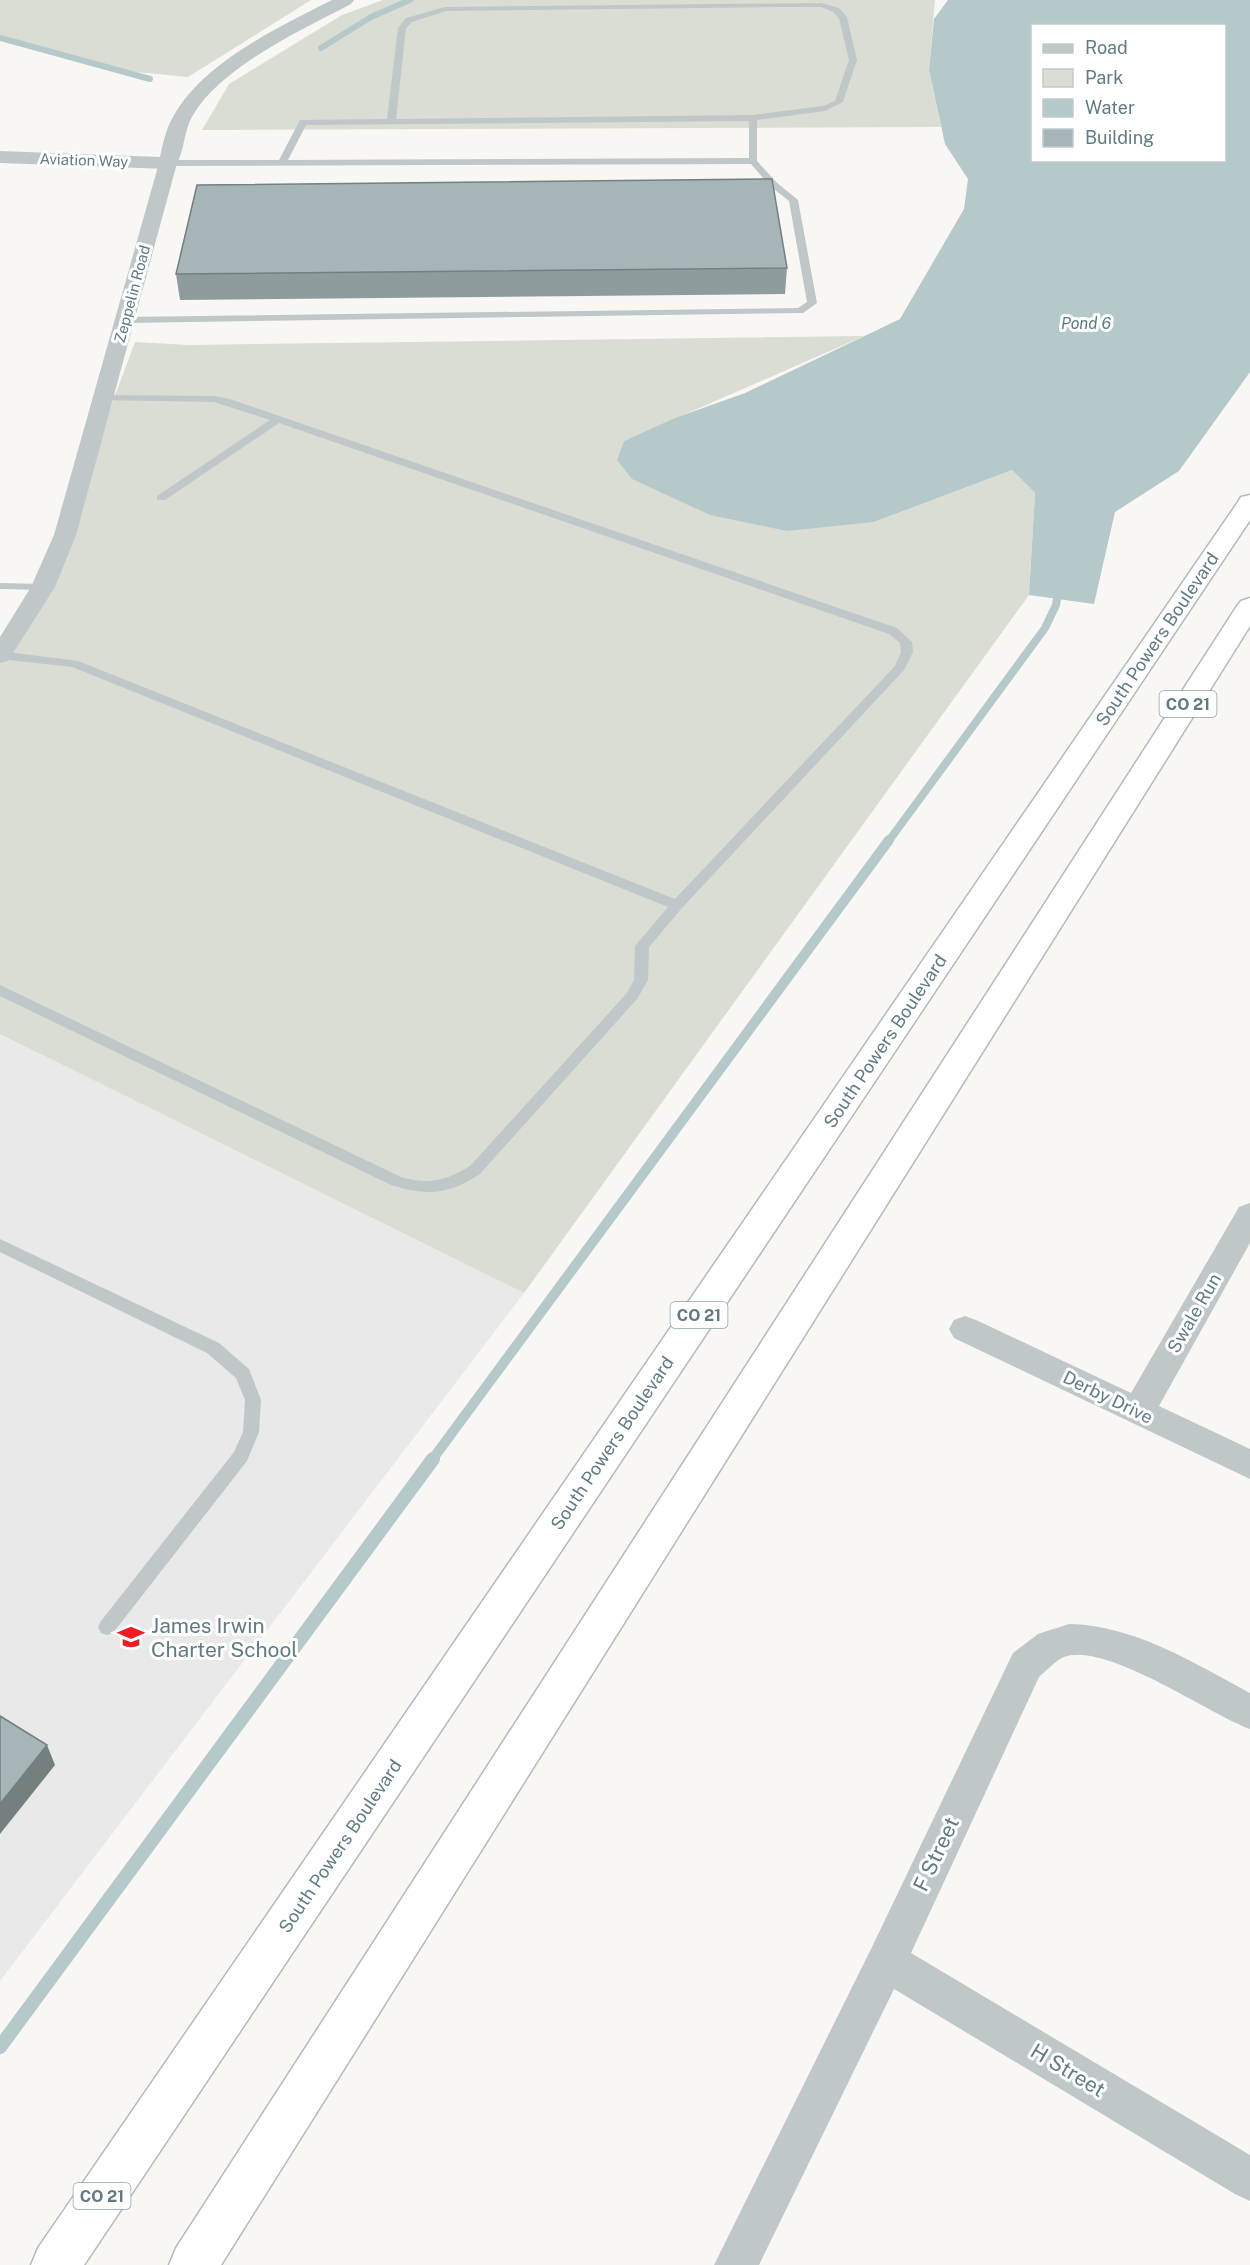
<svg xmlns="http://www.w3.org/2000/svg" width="1250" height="2265" font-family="'Public Sans',sans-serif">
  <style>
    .built { fill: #e8e9e8 }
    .green { fill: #d9ddd3 }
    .water { fill: #b6c9ca; fill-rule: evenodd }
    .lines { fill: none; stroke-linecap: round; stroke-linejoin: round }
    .stream-far3 { stroke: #b6c9ca; stroke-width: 6 }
    .stream-far2 { stroke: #b6c9ca; stroke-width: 8 }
    .stream-far1 { stroke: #b6c9ca; stroke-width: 10 }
    .stream { stroke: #b6c9ca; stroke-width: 14 }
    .trunk-casing { stroke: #b3babc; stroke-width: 3 }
    .service { fill: #c0c7c9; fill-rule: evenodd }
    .minor { fill: #c0c7c9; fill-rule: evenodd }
    .tertiary { fill: #c0c7c9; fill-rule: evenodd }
    .trunk { fill: #fff; fill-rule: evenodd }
    .wall { fill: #8f9c9d }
    .shaded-wall { fill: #747f80 }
    .building { fill: #a6b5b7; stroke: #747f80; stroke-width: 1.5 }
    .labels { text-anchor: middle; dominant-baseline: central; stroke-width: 6; stroke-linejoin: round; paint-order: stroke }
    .far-street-label { font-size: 15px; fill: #607b82; stroke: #fff }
    .far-water-label { font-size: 16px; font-style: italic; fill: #5b7c7c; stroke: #fff }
    .shield { fill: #fff; stroke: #90a3a8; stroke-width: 1.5 }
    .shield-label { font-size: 16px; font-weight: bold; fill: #607b82 }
    .street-label { font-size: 18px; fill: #607b82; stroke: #fff }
    .near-poi-label { font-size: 21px; fill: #607b82; stroke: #fff; text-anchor: start }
    .near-street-label { font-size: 21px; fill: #607b82; stroke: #fff }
  </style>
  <rect width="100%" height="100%" fill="#f8f7f4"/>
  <polygon class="built" points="0,1034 524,1293 0,1981"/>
  <g class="green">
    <polygon points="0,0 311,0 188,77 115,70 0,37"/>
    <polygon points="383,0 935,0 929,70 941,127 202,130 229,84 342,15"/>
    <polygon points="864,336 624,441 874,522 1012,470 1035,493 1029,595 524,1293 0,1034 0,653 43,587 135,342 188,345"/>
  </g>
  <path class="water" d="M 948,0 L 1250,0 L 1250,372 L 1179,471 L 1115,512 L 1094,604 L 1029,595 L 1035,493 L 1012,470 L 874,522 L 787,531 L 710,515 L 632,479 L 617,460 L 624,441 L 675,418 L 745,393 L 900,319 L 964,209 L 968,179 L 945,144 L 929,70 L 934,19 ZM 1032,26 L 1224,26 L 1224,160 L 1032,160 Z"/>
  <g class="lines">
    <g class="stream-far3">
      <polyline points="0,38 150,79"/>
      <polyline points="321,48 371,17 410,0"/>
    </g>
    <polyline class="stream-far2" points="888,842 1045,628 1056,605 1059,587"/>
    <polyline class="stream-far1" points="432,1460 889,840"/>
    <polyline class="stream" points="0,2047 433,1459"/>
    <g class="trunk-casing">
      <g id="trunk">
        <polygon points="1250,495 1250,520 84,2265 31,2265 38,2248 1238,502 1241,497"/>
        <polygon points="1250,598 1250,626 221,2265 169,2265 176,2248 1237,606 1241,601"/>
      </g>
    </g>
    <g class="service">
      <path d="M 822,3 L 839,8 L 847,17 L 857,60 L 843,102 L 825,111 L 757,120 L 757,161 L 776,182 L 798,200 L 817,303 L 803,313 L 125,323 L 120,320 L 125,317 L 798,308 L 807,302 L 789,201 L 770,186 L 751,164 L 168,166 L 164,163 L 168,160 L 279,160 L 300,120 L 387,119 L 398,28 L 406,18 L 445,7 ZM 781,7 L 821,7 L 833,12 L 839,18 L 849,60 L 835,101 L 823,106 L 753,115 L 396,119 L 406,28 L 412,22 L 446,11 ZM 749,121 L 749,158 L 288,160 L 306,125 Z"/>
      <path d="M 103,395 L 214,396 L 230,399 L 897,628 L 912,642 L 913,652 L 904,670 L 682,908 L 649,947 L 648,980 L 637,999 L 480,1174 C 448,1195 427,1196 391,1185 L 0,996 L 0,985 L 401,1177 C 428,1185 446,1181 470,1166 L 627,993 L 634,980 L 635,946 L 668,907 L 72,667 L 0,659 L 0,651 L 78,661 L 675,899 L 895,666 L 901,652 L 900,643 L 889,634 L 279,423 L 165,500 L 157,500 L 157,496 L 270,420 L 214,402 L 99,400 L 99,396 Z"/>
      <polygon points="0,583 43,584 49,587 43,590 0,589"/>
      <polygon points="0,1239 219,1343 249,1369 261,1400 259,1432 247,1461 113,1633 107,1635 101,1633 98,1627 101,1621 234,1452 243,1432 245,1400 236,1378 207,1353 0,1252"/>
    </g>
    <g class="minor">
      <polygon points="168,158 174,159 177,163 76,535 55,587 8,661 0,663 0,637 31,587 54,535 159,163 162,159"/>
      <polygon points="1250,1203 1250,1243 1159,1406 1250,1449 1250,1479 954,1338 949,1329 954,1320 965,1316 976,1320 1131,1393 1239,1207"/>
      <path d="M 1069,1624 C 1134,1625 1194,1663 1250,1693 L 1250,1729 C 1209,1714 1105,1641 1064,1657 C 1055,1661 1047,1670 1039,1677 L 911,1953 L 1250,2155 L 1250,2201 L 1235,2194 L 894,1989 L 759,2265 L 714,2265 L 872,1947 L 1013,1653 L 1038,1634 Z"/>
    </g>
    <path class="tertiary" d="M 332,0 L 354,0 L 351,4 C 303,29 221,67 193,115 C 183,131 185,152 175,167 L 168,169 L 0,163 L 0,151 L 160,157 C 163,143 166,129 173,117 C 202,63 279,27 332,0 Z"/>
    <use href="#trunk" class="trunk"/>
  </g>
  <polygon class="wall" points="787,268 785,294 180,300 176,274"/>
  <polygon class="shaded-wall" points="47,1745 55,1765 0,1834 0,1804"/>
  <g class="building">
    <polygon points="772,179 787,268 176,274 197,185"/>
    <polygon points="0,1716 47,1745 0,1804"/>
  </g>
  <defs>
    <g id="school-bare" transform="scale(2.07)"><path d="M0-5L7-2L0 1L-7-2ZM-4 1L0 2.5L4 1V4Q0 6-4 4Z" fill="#ef1d20" stroke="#fff" stroke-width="2.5" paint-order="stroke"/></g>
  </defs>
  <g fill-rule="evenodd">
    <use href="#school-bare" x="131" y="1637"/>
  </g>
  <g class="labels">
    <g class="far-street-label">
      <text transform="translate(84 160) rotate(2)">Aviation Way</text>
      <text transform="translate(132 294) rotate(-75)">Zeppelin Road</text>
    </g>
    <g class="far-water-label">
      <text x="1086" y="323">Pond 6</text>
    </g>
    <g class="shield">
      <rect x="1159.5" y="691" width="57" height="26" rx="4.5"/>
      <rect x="670.5" y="1302" width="57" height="26" rx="4.5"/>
      <rect x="73.5" y="2183" width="57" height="26" rx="4.5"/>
    </g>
    <g class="shield-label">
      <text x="1188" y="704">CO 21</text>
      <text x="699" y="1315">CO 21</text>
      <text x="102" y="2196">CO 21</text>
    </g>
    <g class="street-label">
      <text transform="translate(1157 639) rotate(-56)">South Powers Boulevard</text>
      <text transform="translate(885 1041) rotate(-56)">South Powers Boulevard</text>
      <text transform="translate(1194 1313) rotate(-60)">Swale Run</text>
      <text transform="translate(1108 1397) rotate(26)">Derby Drive</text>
      <text transform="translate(612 1443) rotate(-56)">South Powers Boulevard</text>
      <text transform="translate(340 1846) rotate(-56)">South Powers Boulevard</text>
    </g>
    <g class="near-poi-label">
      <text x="151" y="1625">James Irwin<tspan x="151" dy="24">Charter School</tspan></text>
    </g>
    <g class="near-street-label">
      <text transform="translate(936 1854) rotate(-65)">F Street</text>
      <text transform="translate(1068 2070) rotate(31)">H Street</text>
    </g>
  </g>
  <rect x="1031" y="24" width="195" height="138" fill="#ffffff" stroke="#bfcacd" stroke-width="1.5"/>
  <rect x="1043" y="44" width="30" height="9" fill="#c0c7c9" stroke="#bfcacd" stroke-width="1.5"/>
  <text x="1085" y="54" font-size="18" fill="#607b82">Road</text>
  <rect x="1043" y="69" width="30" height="18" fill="#d9ddd3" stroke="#bfcacd" stroke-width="1.5"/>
  <text x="1085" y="84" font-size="18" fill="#607b82">Park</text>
  <rect x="1043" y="99" width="30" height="18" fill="#b6c9ca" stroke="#bfcacd" stroke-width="1.5"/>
  <text x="1085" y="114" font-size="18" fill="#607b82">Water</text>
  <rect x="1043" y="129" width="30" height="18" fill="#a6b5b7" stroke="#bfcacd" stroke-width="1.5"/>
  <text x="1085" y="144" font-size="18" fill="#607b82">Building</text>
</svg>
